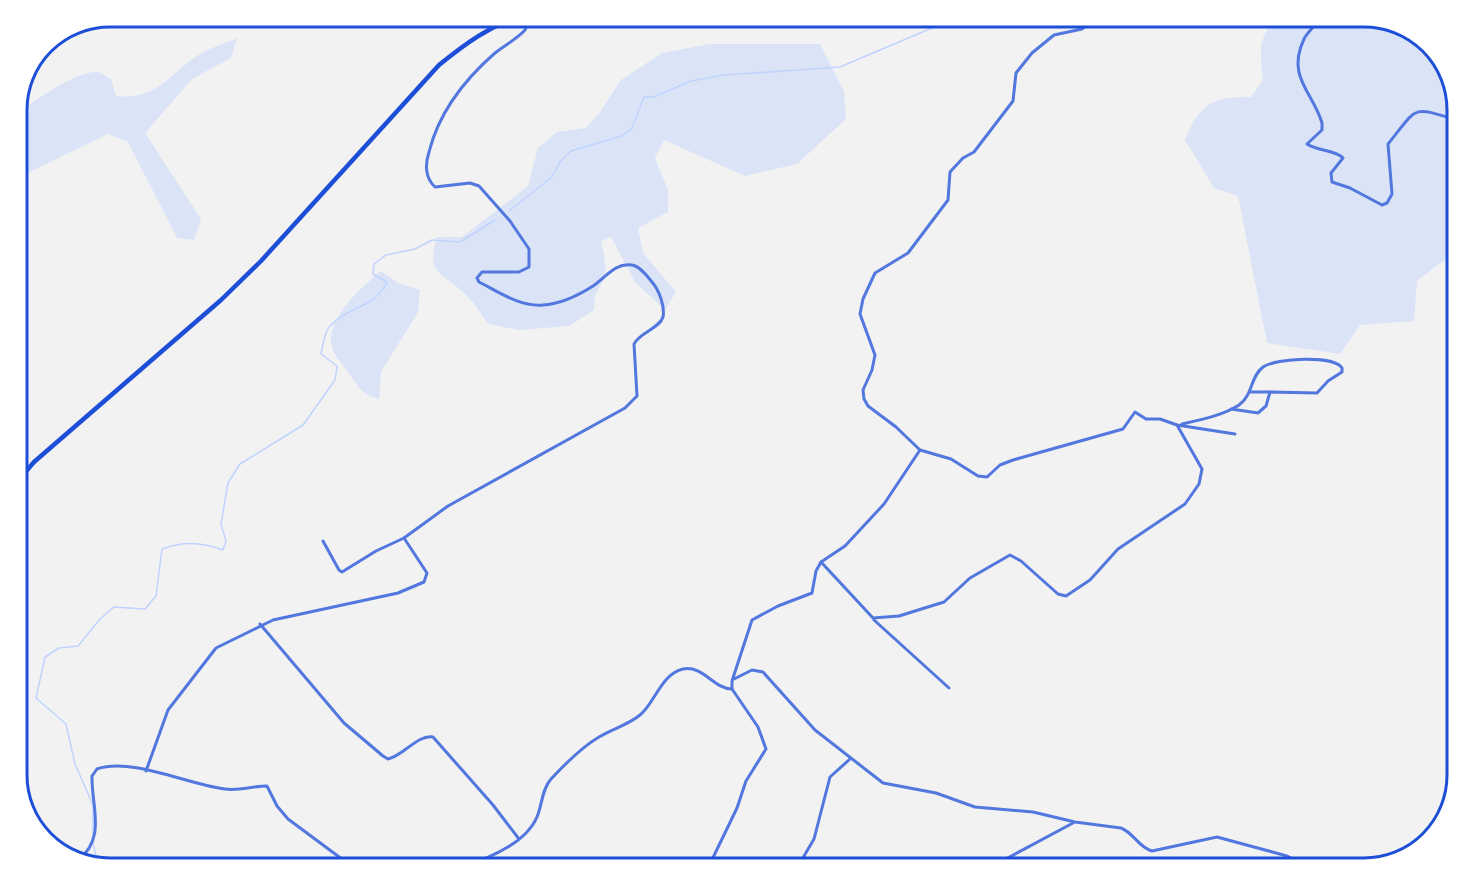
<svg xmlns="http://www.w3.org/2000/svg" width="1474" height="885" font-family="'Noto Sans',sans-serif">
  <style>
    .green { fill: #dbe4f7 }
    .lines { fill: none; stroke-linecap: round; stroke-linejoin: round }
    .stream { stroke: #bfd3fe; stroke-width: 1.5 }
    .minor { stroke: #5277de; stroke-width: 3 }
    .primary { stroke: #1d4ed8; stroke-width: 4.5 }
    .rim { fill: none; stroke: #1d4ed8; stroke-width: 3 }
  </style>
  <rect width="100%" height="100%" fill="#f2f2f2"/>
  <g class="green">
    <path d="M 1277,17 L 1364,17 L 1411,29 L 1445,63 L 1457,104 L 1457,250 L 1417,281 L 1414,321 L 1360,325 L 1340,354 L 1267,343 L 1238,196 L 1214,188 L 1185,140 C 1199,104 1213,96 1251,97 L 1263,80 C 1260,53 1257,38 1277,17 Z"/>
    <path d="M 237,38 L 231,58 L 192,79 L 145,133 L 201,219 L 194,240 L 177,238 L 128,142 L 108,134 L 28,173 L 17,184 L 17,113 C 34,101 77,70 98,72 C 102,73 107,77 111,79 L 116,96 C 155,100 166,78 194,58 C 206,49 223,44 237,38 Z"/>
    <path d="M 709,44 L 820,44 L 844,91 L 846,119 L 797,164 L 745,176 L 664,140 L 655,158 L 668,190 L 668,212 L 638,228 L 643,253 L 676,292 L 665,310 L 635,282 L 611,237 L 601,241 C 603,252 608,268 604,279 C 596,295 595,289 594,310 L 569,326 L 519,330 L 488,324 C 481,314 474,302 465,294 C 442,272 425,275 437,237 L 462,237 L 528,186 L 538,148 L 557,132 L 586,128 L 600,112 L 621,80 L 662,53 Z"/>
    <path d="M 381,271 L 398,283 L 420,290 L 418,312 L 381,372 L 379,399 C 363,395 358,387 349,373 C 344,367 336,358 333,350 C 322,321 362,287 381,271 Z"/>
  </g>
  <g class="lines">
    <g class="stream">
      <polyline points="509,211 552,177 560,162 571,151 622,136 632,128 644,97 654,97 691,81 724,75 840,67 939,25 947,16"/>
      <path d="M 93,835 L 93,805 L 75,764 L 66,724 L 36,698 L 45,657 L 59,648 L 78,646 L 100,619 L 114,607 L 145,609 L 156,596 L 162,549 C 182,541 203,542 223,550 L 226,541 L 221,524 L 228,483 L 240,464 L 303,425 L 335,380 L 337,366 L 321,354 C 323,345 324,331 332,324 C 350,306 376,307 387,282 L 373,274 L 374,264 L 386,255 L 415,249 L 432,240 L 460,242 L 495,220"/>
      <polyline points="93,843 98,865"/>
    </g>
    <g class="minor">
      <polyline points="1063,16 1063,17"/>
      <path d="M 1321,16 C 1317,25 1308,31 1304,39 C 1286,77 1313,92 1322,123 L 1322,130 L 1307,144 C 1317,151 1336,150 1343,158 L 1331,173 L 1332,182 L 1350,188 L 1382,205 L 1387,203 L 1392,194 L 1388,144 C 1419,106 1410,106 1457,120"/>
      <polyline points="1251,392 1270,392"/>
      <path d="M 1182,424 C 1200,420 1224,415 1239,405 C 1253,395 1250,377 1263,367 C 1276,358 1334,355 1342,368 L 1342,372 L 1328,381 L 1317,393 L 1270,392 L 1266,406 L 1258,413 L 1231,409"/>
      <polyline points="920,450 951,459 978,476 987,477 1000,465 1013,460 1123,429 1135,412 1146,419 1160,419 1177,425 1235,434"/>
      <path d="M 323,541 L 339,570 L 342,572 L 376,551 L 404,538 L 448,506 L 625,408 L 637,396 L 634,344 C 639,333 660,328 663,317 C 665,306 659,290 652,282 C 647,276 640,266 632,265 C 616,262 605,278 593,286 C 579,295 560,304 543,305 C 520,307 499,292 479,282 L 477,278 L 482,272 L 519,272 L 529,267 L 529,249 L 510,221 L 479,186 L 470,183 L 435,187 C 425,178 425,164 429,152 C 439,112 464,80 495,53 C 505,45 517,39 525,30 C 528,25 528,22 527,16"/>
      <polyline points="821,562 873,618 899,616 944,602 970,578 1010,555 1021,561 1058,594 1066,596 1090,580 1118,549 1185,504 1199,484 1202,469 1177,425"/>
      <polyline points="874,620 949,688"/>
      <path d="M 260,624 L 344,723 L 383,756 L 388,759 C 403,756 418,734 433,737 L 493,805 L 519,839"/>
      <path d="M 734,679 L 752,670 L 763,672 L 815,730 L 883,783 L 936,793 L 975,807 L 1033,812 L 1075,822 L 1121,828 C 1134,833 1138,847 1152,851 L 1217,837 L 1287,856 L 1311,868"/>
      <polyline points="146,771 168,710 216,648 273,620 398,593 424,582 427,573 404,538"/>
      <polyline points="24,805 51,844"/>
      <path d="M 78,860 C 107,838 91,805 92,776 L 97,769 C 132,757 189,785 225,789 C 239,791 253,786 267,786 L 277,806 L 288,819 L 354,868"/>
      <path d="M 458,868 C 485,860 525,845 537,817 C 542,805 542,789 551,779 C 565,764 582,747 599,737 C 612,729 628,725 640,715 C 655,703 661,674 683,669 C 703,665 714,689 732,689 L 732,681 L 752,620 L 778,606 L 812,593 L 816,571 L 821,562 L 845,546 L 884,504 L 920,450 L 896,427 L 868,406 L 864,399 L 863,390 L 872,370 L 875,355 L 860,314 L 863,299 L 875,273 L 908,253 L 948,200 L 950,172 L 963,158 L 974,152 L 1013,101 L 1016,73 L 1032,53 L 1054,35 L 1082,29 L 1099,16"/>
      <polyline points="708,868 737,808 746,781 766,749 758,727 732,689"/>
      <polyline points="797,868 814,839 830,777 850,759"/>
      <polyline points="989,868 1073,823"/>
    </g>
    <path class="primary" d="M 17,482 L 34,462 L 221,300 L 261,261 L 439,65 C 465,44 489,26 522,16"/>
  </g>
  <path d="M0 0H1474V885H0ZM110 27H1364A83 83 0 0 1 1447 110V775A83 83 0 0 1 1364 858H110A83 83 0 0 1 27 775V110A83 83 0 0 1 110 27Z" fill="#fff" fill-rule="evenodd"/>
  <path class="rim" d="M110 27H1364A83 83 0 0 1 1447 110V775A83 83 0 0 1 1364 858H110A83 83 0 0 1 27 775V110A83 83 0 0 1 110 27Z"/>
</svg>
